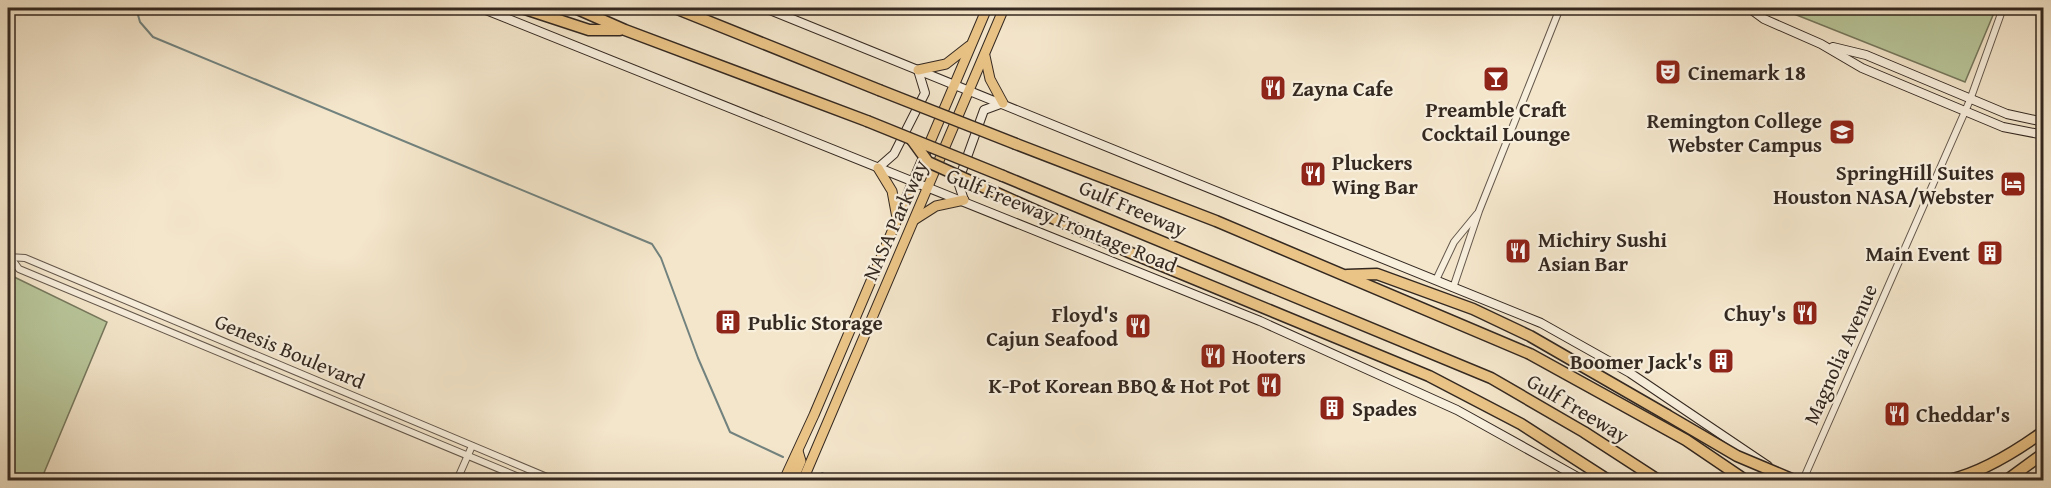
<svg xmlns="http://www.w3.org/2000/svg" width="2051" height="488" font-family="'Gentium Book Plus',serif">
  <style>
    .green { fill: #b8c69a; stroke: #76785e; stroke-width: 1.5 }
    .lines { fill: none; stroke-linecap: round; stroke-linejoin: round }
    .stream { stroke: #72827e; stroke-width: 2 }
    .street-casing { stroke: #64584c; stroke-width: 8 }
    .secondary-casing { stroke: #342921; stroke-width: 10 }
    .primary-casing { stroke: #342921; stroke-width: 11 }
    .highway-casing { stroke: #342921; stroke-width: 13 }
    .street { stroke: #f8efdd; stroke-width: 6 }
    .secondary { stroke: #f8efdd; stroke-width: 8 }
    .primary { stroke: #eac386; stroke-width: 9 }
    .highway { stroke: #eac386; stroke-width: 10 }
    .highway-bridge-casing { stroke: #342921; stroke-width: 13; stroke-linecap: butt }
    .highway-bridge { stroke: #eac386; stroke-width: 10 }
    .labels { text-anchor: middle; dominant-baseline: central; stroke-width: 4.5; stroke-linejoin: round; paint-order: stroke }
    .poi-label { font-size: 21px; font-weight: bold; fill: #342921; stroke: #f8efdd; text-anchor: start }
    .street-label { font-size: 21px; fill: #342921; stroke: #f8efdd }
  </style>
  <rect width="100%" height="100%" fill="#f4e6cb"/>
  <filter id="stains"><feTurbulence type="fractalNoise" baseFrequency=".00333" numOctaves="4"/><feColorMatrix values="0 0 0 0 .2 0 0 0 0 .09 0 0 0 0 .02 0 0 0 .5 -.17"/></filter>
  <radialGradient id="worn" r=".72"><stop offset=".6" stop-color="#630" stop-opacity="0"/><stop offset="1" stop-color="#630" stop-opacity=".3"/></radialGradient>
  <g class="green">
    <polygon points="1779,8 1996,8 1965,82"/>
    <polygon points="8,274 107,322 41,480 8,480"/>
  </g>
  <g class="lines">
    <g class="stream">
      <polyline points="136,8 140,22 153,37 652,244 661,258 698,358 730,432 783,457"/>
      <polyline points="822,473 835,480"/>
    </g>
    <g class="street-casing">
      <g id="street">
        <polyline points="8,257 25,258 554,480"/>
        <polyline points="11,258 19,269 526,480"/>
        <polyline points="1436,280 1454,242 1477,214"/>
        <polyline points="1453,288 1479,211 1560,8"/>
        <polyline points="457,480 472,446"/>
        <polyline points="1803,480 1970,100 2003,8"/>
      </g>
    </g>
    <g class="secondary-casing">
      <g id="secondary">
        <polyline points="481,8 1260,321 1457,410 1583,480"/>
        <polyline points="765,8 1541,323 1630,373 1768,466"/>
        <polyline points="1749,8 1764,19 1821,44 1862,68 2003,127 2044,135"/>
        <polyline points="1833,47 1866,55 2007,114 2044,122"/>
        <polyline points="878,168 894,154 925,93 918,70"/>
        <polyline points="964,200 958,182 984,110 1003,103"/>
        <polyline points="2039,480 2044,472"/>
      </g>
    </g>
    <g class="primary-casing">
      <g id="primary">
        <polyline points="985,56 990,79 1003,103"/>
        <polyline points="918,70 946,64 969,46"/>
        <polyline points="878,168 892,191 897,218"/>
        <polyline points="914,220 936,206 964,200"/>
        <polyline points="784,480 814,415 987,8"/>
        <polyline points="793,480 801,461 798,451"/>
        <polyline points="803,480 1004,8"/>
      </g>
    </g>
    <g class="highway-casing">
      <g id="highway">
        <polyline points="522,8 589,30 620,30"/>
        <polyline points="575,8 625,30 867,121"/>
        <polyline points="675,8 879,90"/>
        <polyline points="1016,144 1216,221 1530,354 1686,440 1745,480"/>
        <polyline points="1003,176 1491,378 1584,432 1658,480"/>
        <polyline points="990,190 1131,253 1429,376 1521,424 1608,480"/>
        <polyline points="1347,275 1377,274 1473,309 1530,336 1667,415"/>
        <path d="M 1949,480 C 1983,472 2015,452 2044,431"/>
        <polyline points="2007,480 2044,453"/>
      </g>
    </g>
    <use href="#street" class="street"/>
    <use href="#secondary" class="secondary"/>
    <use href="#primary" class="primary"/>
    <use href="#highway" class="highway"/>
    <g class="highway-bridge-casing">
      <g id="highway-bridge">
        <polyline points="879,90 1016,144"/>
        <polyline points="867,121 1003,176"/>
        <polyline points="912,140 928,162 990,190"/>
        <polyline points="1667,415 1737,456 1794,480"/>
      </g>
    </g>
    <use href="#highway-bridge" class="highway-bridge"/>
  </g>
  <defs>
    <g id="theatre-square" transform="scale(1.35)"><rect x="-9" y="-9" width="18" height="18" rx="4" fill="#8f2418" stroke="#f8efdd"/><path d="M-5-5.5Q0-4 5-5.5V0Q5 5 0 6Q-5 5-5 0ZM-3.3-2.5H-1v1.5H-3.3ZM1-2.5H3.3v1.5H1ZM-2.8 1Q0 5.5 2.8 1Z" fill="#fff"/></g>
    <g id="bar-square" transform="scale(1.35)"><rect x="-9" y="-9" width="18" height="18" rx="4" fill="#8f2418" stroke="#f8efdd"/><path d="M-6-5H6L.8 .8V4.5H3.5V6h-7V4.5H-.8V.8Z" fill="#fff"/></g>
    <g id="restaurant-square" transform="scale(1.35)"><rect x="-9" y="-9" width="18" height="18" rx="4" fill="#8f2418" stroke="#f8efdd"/><path d="M-5-6h1v4h1v-4h1v4h1v-4h1v5L-1.5 .5V6h-2V.5L-5-1ZM5-6V6H3V1.5H1.5Q1.5-4 5-6Z" fill="#fff"/></g>
    <g id="university-square" transform="scale(1.35)"><rect x="-9" y="-9" width="18" height="18" rx="4" fill="#8f2418" stroke="#f8efdd"/><path d="M0-5L7-2L0 1L-7-2ZM-4 1L0 2.5L4 1V4Q0 6-4 4Z" fill="#fff"/></g>
    <g id="hotel-square" transform="scale(1.35)"><rect x="-9" y="-9" width="18" height="18" rx="4" fill="#8f2418" stroke="#f8efdd"/><path d="M-6-4.5h1.5V1H6V5H4.5V3h-9V5H-6ZM-4 0a1.8 1.8 0 1 1 3.6 0ZM.5 0V-2.5h3Q6-2.5 6 0Z" fill="#fff"/></g>
    <g id="building-square" transform="scale(1.35)"><rect x="-9" y="-9" width="18" height="18" rx="4" fill="#8f2418" stroke="#f8efdd"/><path d="M-4-6H4V6H1V3H-1V6H-4ZM-2.5-4.3h1.7v1.8h-1.7ZM.8-4.3h1.7v1.8H.8ZM-2.5-1h1.7V.8h-1.7ZM.8-1h1.7V.8H.8Z" fill="#fff"/></g>
  </defs>
  <g fill-rule="evenodd">
    <use href="#theatre-square" x="1668" y="72"/>
    <use href="#bar-square" x="1496" y="79"/>
    <use href="#restaurant-square" x="1273" y="88"/>
    <use href="#university-square" x="1842" y="132"/>
    <use href="#restaurant-square" x="1313" y="174"/>
    <use href="#hotel-square" x="2013" y="184"/>
    <use href="#restaurant-square" x="1518" y="251"/>
    <use href="#building-square" x="1990" y="253"/>
    <use href="#restaurant-square" x="1805" y="313"/>
    <use href="#building-square" x="728" y="322"/>
    <use href="#restaurant-square" x="1138" y="326"/>
    <use href="#restaurant-square" x="1213" y="356"/>
    <use href="#building-square" x="1721" y="361"/>
    <use href="#restaurant-square" x="1269" y="385"/>
    <use href="#building-square" x="1332" y="408"/>
    <use href="#restaurant-square" x="1897" y="414"/>
  </g>
  <g class="labels">
    <g class="poi-label">
      <text x="1688" y="72">Cinemark 18</text>
      <text x="1292" y="88">Zayna Cafe</text>
      <text x="1496" y="109" text-anchor="middle">Preamble Craft<tspan x="1496" dy="24">Cocktail Lounge</tspan></text>
      <text x="1822" y="120" text-anchor="end">Remington College<tspan x="1822" dy="24">Webster Campus</tspan></text>
      <text x="1332" y="162">Pluckers<tspan x="1332" dy="24">Wing Bar</tspan></text>
      <text x="1994" y="172" text-anchor="end">SpringHill Suites<tspan x="1994" dy="24">Houston NASA/Webster</tspan></text>
      <text x="1538" y="239">Michiry Sushi<tspan x="1538" dy="24">Asian Bar</tspan></text>
      <text x="1970" y="253" text-anchor="end">Main Event</text>
      <text x="1786" y="313" text-anchor="end">Chuy's</text>
      <text x="1118" y="314" text-anchor="end">Floyd's<tspan x="1118" dy="24">Cajun Seafood</tspan></text>
      <text x="748" y="322">Public Storage</text>
      <text x="1232" y="356">Hooters</text>
      <text x="1702" y="361" text-anchor="end">Boomer Jack's</text>
      <text x="1250" y="385" text-anchor="end">K-Pot Korean BBQ &amp; Hot Pot</text>
      <text x="1352" y="408">Spades</text>
      <text x="1916" y="414">Cheddar's</text>
    </g>
    <g class="street-label">
      <text transform="translate(1133 208) rotate(23)">Gulf Freeway</text>
      <text transform="translate(895 220) rotate(-66)">NASA Parkway</text>
      <text transform="translate(1062 220) rotate(22)">Gulf Freeway Frontage Road</text>
      <text transform="translate(290 351) rotate(23)">Genesis Boulevard</text>
      <text transform="translate(1840 354) rotate(-66)">Magnolia Avenue</text>
      <text transform="translate(1578 408) rotate(31)">Gulf Freeway</text>
    </g>
  </g>
  <rect width="2051" height="488" fill="none" stroke="#f4e6cb" stroke-width="30"/>
  <rect x="9" y="9" width="2033" height="470" fill="none" stroke="#342921" stroke-width="3"/>
  <rect x="15" y="15" width="2021" height="458" fill="none" stroke="#342921" stroke-width="1.5"/>
  <rect width="100%" height="100%" filter="url(#stains)"/>
  <rect width="100%" height="100%" fill="url(#worn)"/>
</svg>
